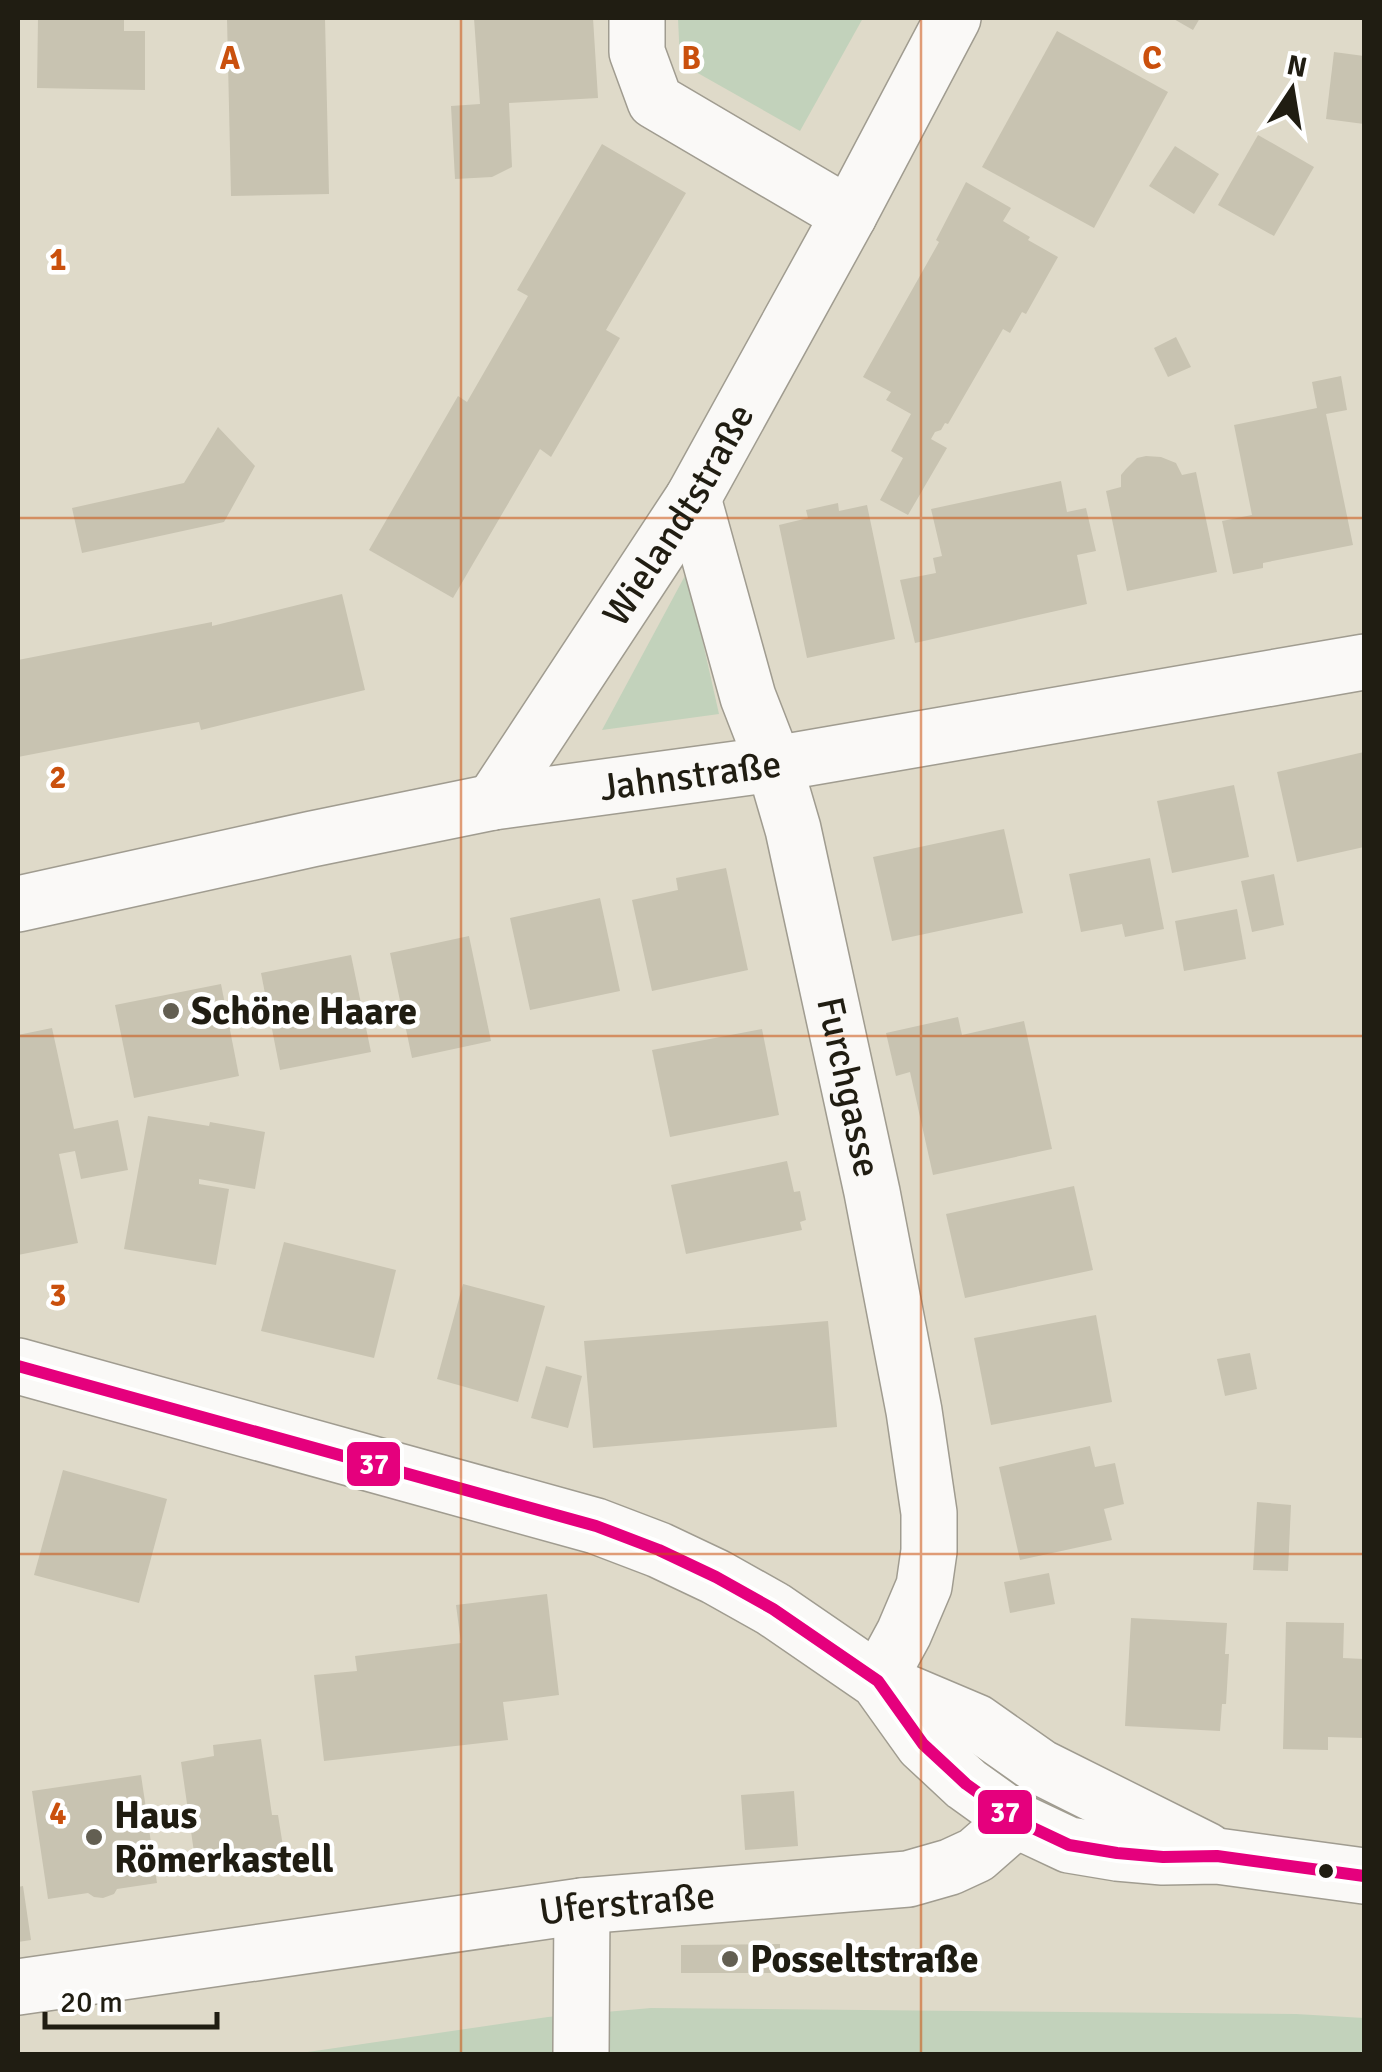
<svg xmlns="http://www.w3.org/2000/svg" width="1382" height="2072" font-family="Signika,sans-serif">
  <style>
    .green { fill: #c2d2bb }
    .building { fill: #c8c3b1 }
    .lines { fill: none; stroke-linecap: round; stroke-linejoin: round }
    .minor-casing { stroke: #a09c90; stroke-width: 58 }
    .minor { stroke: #faf9f7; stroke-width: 55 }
    .bus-1-casing { stroke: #fff; stroke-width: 20 }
    .bus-1 { stroke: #e5007d; stroke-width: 12 }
    .grid { fill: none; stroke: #ca500d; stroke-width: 2.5; stroke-opacity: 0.55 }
    .poi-dot { fill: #635f52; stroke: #fff; stroke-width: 4 }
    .bus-dot { fill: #201d12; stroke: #fff; stroke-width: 4 }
    .labels { text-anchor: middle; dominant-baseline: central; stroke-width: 9; stroke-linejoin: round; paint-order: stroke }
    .street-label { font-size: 38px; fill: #201d12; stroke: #fff }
    .poi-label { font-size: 38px; font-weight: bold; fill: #201d12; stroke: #fff; text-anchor: start }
    .grid-label { font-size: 32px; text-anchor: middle; font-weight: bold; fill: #ca500d; stroke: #fff; stroke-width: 9; stroke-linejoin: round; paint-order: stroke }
    .line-badge { stroke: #fff; stroke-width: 4 }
    .badge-label { font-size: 28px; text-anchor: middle; font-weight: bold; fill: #fff }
  </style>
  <rect width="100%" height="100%" fill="#dfdac9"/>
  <g class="green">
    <polygon points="678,18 863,18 800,131 680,63"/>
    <polygon points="687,572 719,714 602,730"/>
    <polygon points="651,2008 1296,2014 1364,2018 1364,2054 294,2054 548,2017"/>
  </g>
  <g class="building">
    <polygon points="38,18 124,18 124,31 145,31 145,90 37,88"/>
    <polygon points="227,18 325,18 329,194 231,196"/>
    <polygon points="474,18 593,18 598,98 509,103 512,167 492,177 455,179 451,106 480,104"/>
    <polygon points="1172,18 1200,18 1193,30"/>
    <polygon points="1057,31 1168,92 1094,228 982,167"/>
    <polygon points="1334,52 1364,56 1364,124 1326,119"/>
    <polygon points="1258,135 1314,167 1274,236 1218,205"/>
    <polygon points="602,144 686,193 606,330 620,338 551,457 540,449 453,598 369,550 458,396 467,402 528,296 517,290"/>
    <polygon points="1175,146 1219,174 1194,214 1149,186"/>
    <polygon points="966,182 1011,208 1003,221 1030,237 1028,240 1058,257 1026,314 1022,312 1010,333 1003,329 948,424 945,423 941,430 935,432 931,439 947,448 908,515 880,500 903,458 891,451 911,414 886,400 891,392 863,377 939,242 936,240"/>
    <polygon points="1176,337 1191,367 1168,377 1154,348"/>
    <polygon points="1341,376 1347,410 1326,414 1353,545 1263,563 1263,568 1233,574 1222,521 1252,515 1234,425 1317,408 1312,382"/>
    <polygon points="218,427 255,466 224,522 82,553 72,508 184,483"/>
    <polygon points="1146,456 1161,457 1176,463 1182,475 1196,472 1217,572 1127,591 1106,491 1121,487 1121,475 1126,469 1137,458"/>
    <polygon points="1061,481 1067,512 1086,508 1096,551 1077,555 1087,604 915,643 900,580 936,573 933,558 942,556 931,509"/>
    <polygon points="838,503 839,511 867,505 895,639 807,658 779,525 808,518 806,510"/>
    <polygon points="342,594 365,690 201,730 199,722 18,757 18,660 212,622 212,626"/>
    <polygon points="1364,752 1364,847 1297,862 1277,772"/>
    <polygon points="1234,785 1249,857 1172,873 1157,801"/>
    <polygon points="1004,829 1023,913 892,941 873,857"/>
    <polygon points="1150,858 1164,929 1125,937 1122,924 1081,932 1069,874"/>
    <polygon points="726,868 748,970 652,991 632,900 678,890 676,878"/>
    <polygon points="1274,874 1284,925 1252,932 1241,881"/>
    <polygon points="600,898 620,991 530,1010 510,918"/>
    <polygon points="1237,909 1246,959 1184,971 1175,921"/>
    <polygon points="469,936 491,1041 412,1058 390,953"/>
    <polygon points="351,955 371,1052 280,1070 261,973"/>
    <polygon points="221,984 239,1076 134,1098 115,1005"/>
    <polygon points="958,1017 962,1035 1024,1021 1052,1149 933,1175 910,1072 896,1076 886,1033"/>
    <polygon points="52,1028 74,1129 118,1120 128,1170 81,1179 75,1151 59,1154 78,1243 18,1255 18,1035"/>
    <polygon points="762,1029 779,1115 670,1137 652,1050"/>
    <polygon points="148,1116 209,1126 210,1122 265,1132 255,1189 199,1179 199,1184 229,1189 216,1265 124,1249"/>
    <polygon points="787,1161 794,1192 800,1191 806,1220 800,1222 802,1230 686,1254 671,1185"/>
    <polygon points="1074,1186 1093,1270 965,1298 946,1214"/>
    <polygon points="284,1242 396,1270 374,1358 261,1331"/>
    <polygon points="463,1284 545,1306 518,1402 437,1379"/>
    <polygon points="1096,1315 1112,1402 991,1425 974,1338"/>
    <polygon points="828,1321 837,1427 593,1448 584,1341"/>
    <polygon points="1250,1353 1257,1389 1225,1396 1217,1359"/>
    <polygon points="546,1366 582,1376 568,1428 531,1418"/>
    <polygon points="1090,1446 1095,1467 1115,1463 1124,1504 1104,1509 1112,1540 1020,1560 999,1467"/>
    <polygon points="63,1470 167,1499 139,1603 34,1575"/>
    <polygon points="1257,1502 1291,1505 1288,1571 1253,1570"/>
    <polygon points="1049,1573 1055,1604 1010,1613 1004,1582"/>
    <polygon points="547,1594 559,1695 503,1702 508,1740 324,1761 314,1675 357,1671 355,1656 461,1643 456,1605"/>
    <polygon points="1131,1618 1227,1623 1225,1654 1229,1654 1226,1704 1222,1704 1220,1731 1125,1726"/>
    <polygon points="1286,1622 1344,1623 1343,1658 1364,1659 1364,1738 1328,1737 1328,1750 1283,1749"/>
    <polygon points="261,1739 272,1815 278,1815 285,1859 233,1866 232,1860 196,1866 181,1762 214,1756 213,1745"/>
    <polygon points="141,1775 157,1883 117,1889 114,1894 103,1898 94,1897 88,1893 48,1899 32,1791"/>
    <polygon points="794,1791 798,1846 745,1850 741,1795"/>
    <polygon points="23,1886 31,1940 18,1942 18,1887"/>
    <polygon points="780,1944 780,1973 681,1973 681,1945"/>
  </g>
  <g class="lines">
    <g class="minor-casing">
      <g id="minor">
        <polyline points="637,18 637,52 655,101 849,215"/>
        <path id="s1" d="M 693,498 L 748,697 L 774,764 L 793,829 L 872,1192 L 914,1411 L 929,1513 L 929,1551 L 924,1586 L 904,1633 L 878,1681"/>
        <path id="s2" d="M 493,802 L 693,498 L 849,215 L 953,18"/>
        <path id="s3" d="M 18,904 L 312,839 L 493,802 L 774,764 L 1364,662"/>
        <polyline points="18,1366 596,1526 659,1550 716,1577 773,1609 878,1681 923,1744 966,1784 1016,1820 1069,1845 1117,1853 1163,1857 1217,1856 1364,1876"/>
        <polyline points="879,1681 976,1722 1040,1767 1206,1850"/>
        <path id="s4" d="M 18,1987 L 582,1906 L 908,1879 L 950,1867 L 976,1855 L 1016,1820"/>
        <polyline points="581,2054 582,1906"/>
      </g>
    </g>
    <use href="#minor" class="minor"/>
    <g class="bus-1-casing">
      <polyline id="bus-1" points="18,1366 596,1526 659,1550 716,1577 773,1609 878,1681 923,1744 966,1784 1016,1820 1069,1845 1117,1853 1163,1857 1217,1856 1364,1876"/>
    </g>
    <use href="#bus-1" class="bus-1"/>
  </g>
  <path class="grid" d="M 461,18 L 461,2054M 921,18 L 921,2054M 18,518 L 1364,518M 18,1036 L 1364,1036M 18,1554 L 1364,1554"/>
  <g class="poi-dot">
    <circle cx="171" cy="1011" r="10"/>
    <circle cx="94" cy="1837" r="10"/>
    <circle cx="730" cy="1959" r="10"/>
  </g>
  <circle class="bus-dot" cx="1326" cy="1871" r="9"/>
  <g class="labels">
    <g class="street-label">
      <text stroke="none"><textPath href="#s2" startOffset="342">Wielandtstraße</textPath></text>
      <text stroke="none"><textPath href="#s3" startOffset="685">Jahnstraße</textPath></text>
      <text stroke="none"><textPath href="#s1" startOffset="610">Furchgasse</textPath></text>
      <text stroke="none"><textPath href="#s4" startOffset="615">Uferstraße</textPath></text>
    </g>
    <g class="poi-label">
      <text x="191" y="1011">Schöne Haare</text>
      <text x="114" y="1815">Haus<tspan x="114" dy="44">Römerkastell</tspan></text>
      <text x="750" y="1959">Posseltstraße</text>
    </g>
  </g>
  <g class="grid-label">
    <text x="230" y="69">A</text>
    <text x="691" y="69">B</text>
    <text x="1152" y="69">C</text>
    <text x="58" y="270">1</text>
    <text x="58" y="788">2</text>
    <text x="58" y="1306">3</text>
    <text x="58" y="1824">4</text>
  </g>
  <g class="line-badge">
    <rect x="345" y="1440" width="57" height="48" rx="10" fill="#e5007d"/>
    <rect x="976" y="1788" width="58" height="48" rx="10" fill="#e5007d"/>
  </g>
  <g class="badge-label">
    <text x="374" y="1474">37</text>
    <text x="1005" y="1822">37</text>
  </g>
  <rect width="1382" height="2072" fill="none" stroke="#201d12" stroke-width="40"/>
  <g transform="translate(1292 90) rotate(12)" stroke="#ffffff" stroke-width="8" paint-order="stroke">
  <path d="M0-8L18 38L0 25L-18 38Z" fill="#201d12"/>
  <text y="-15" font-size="28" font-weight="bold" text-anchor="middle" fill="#201d12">N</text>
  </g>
  <path d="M45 2012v15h172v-15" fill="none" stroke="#201d12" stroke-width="5"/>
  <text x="60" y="2012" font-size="30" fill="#201d12" stroke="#ffffff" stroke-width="8" paint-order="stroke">20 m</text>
</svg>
